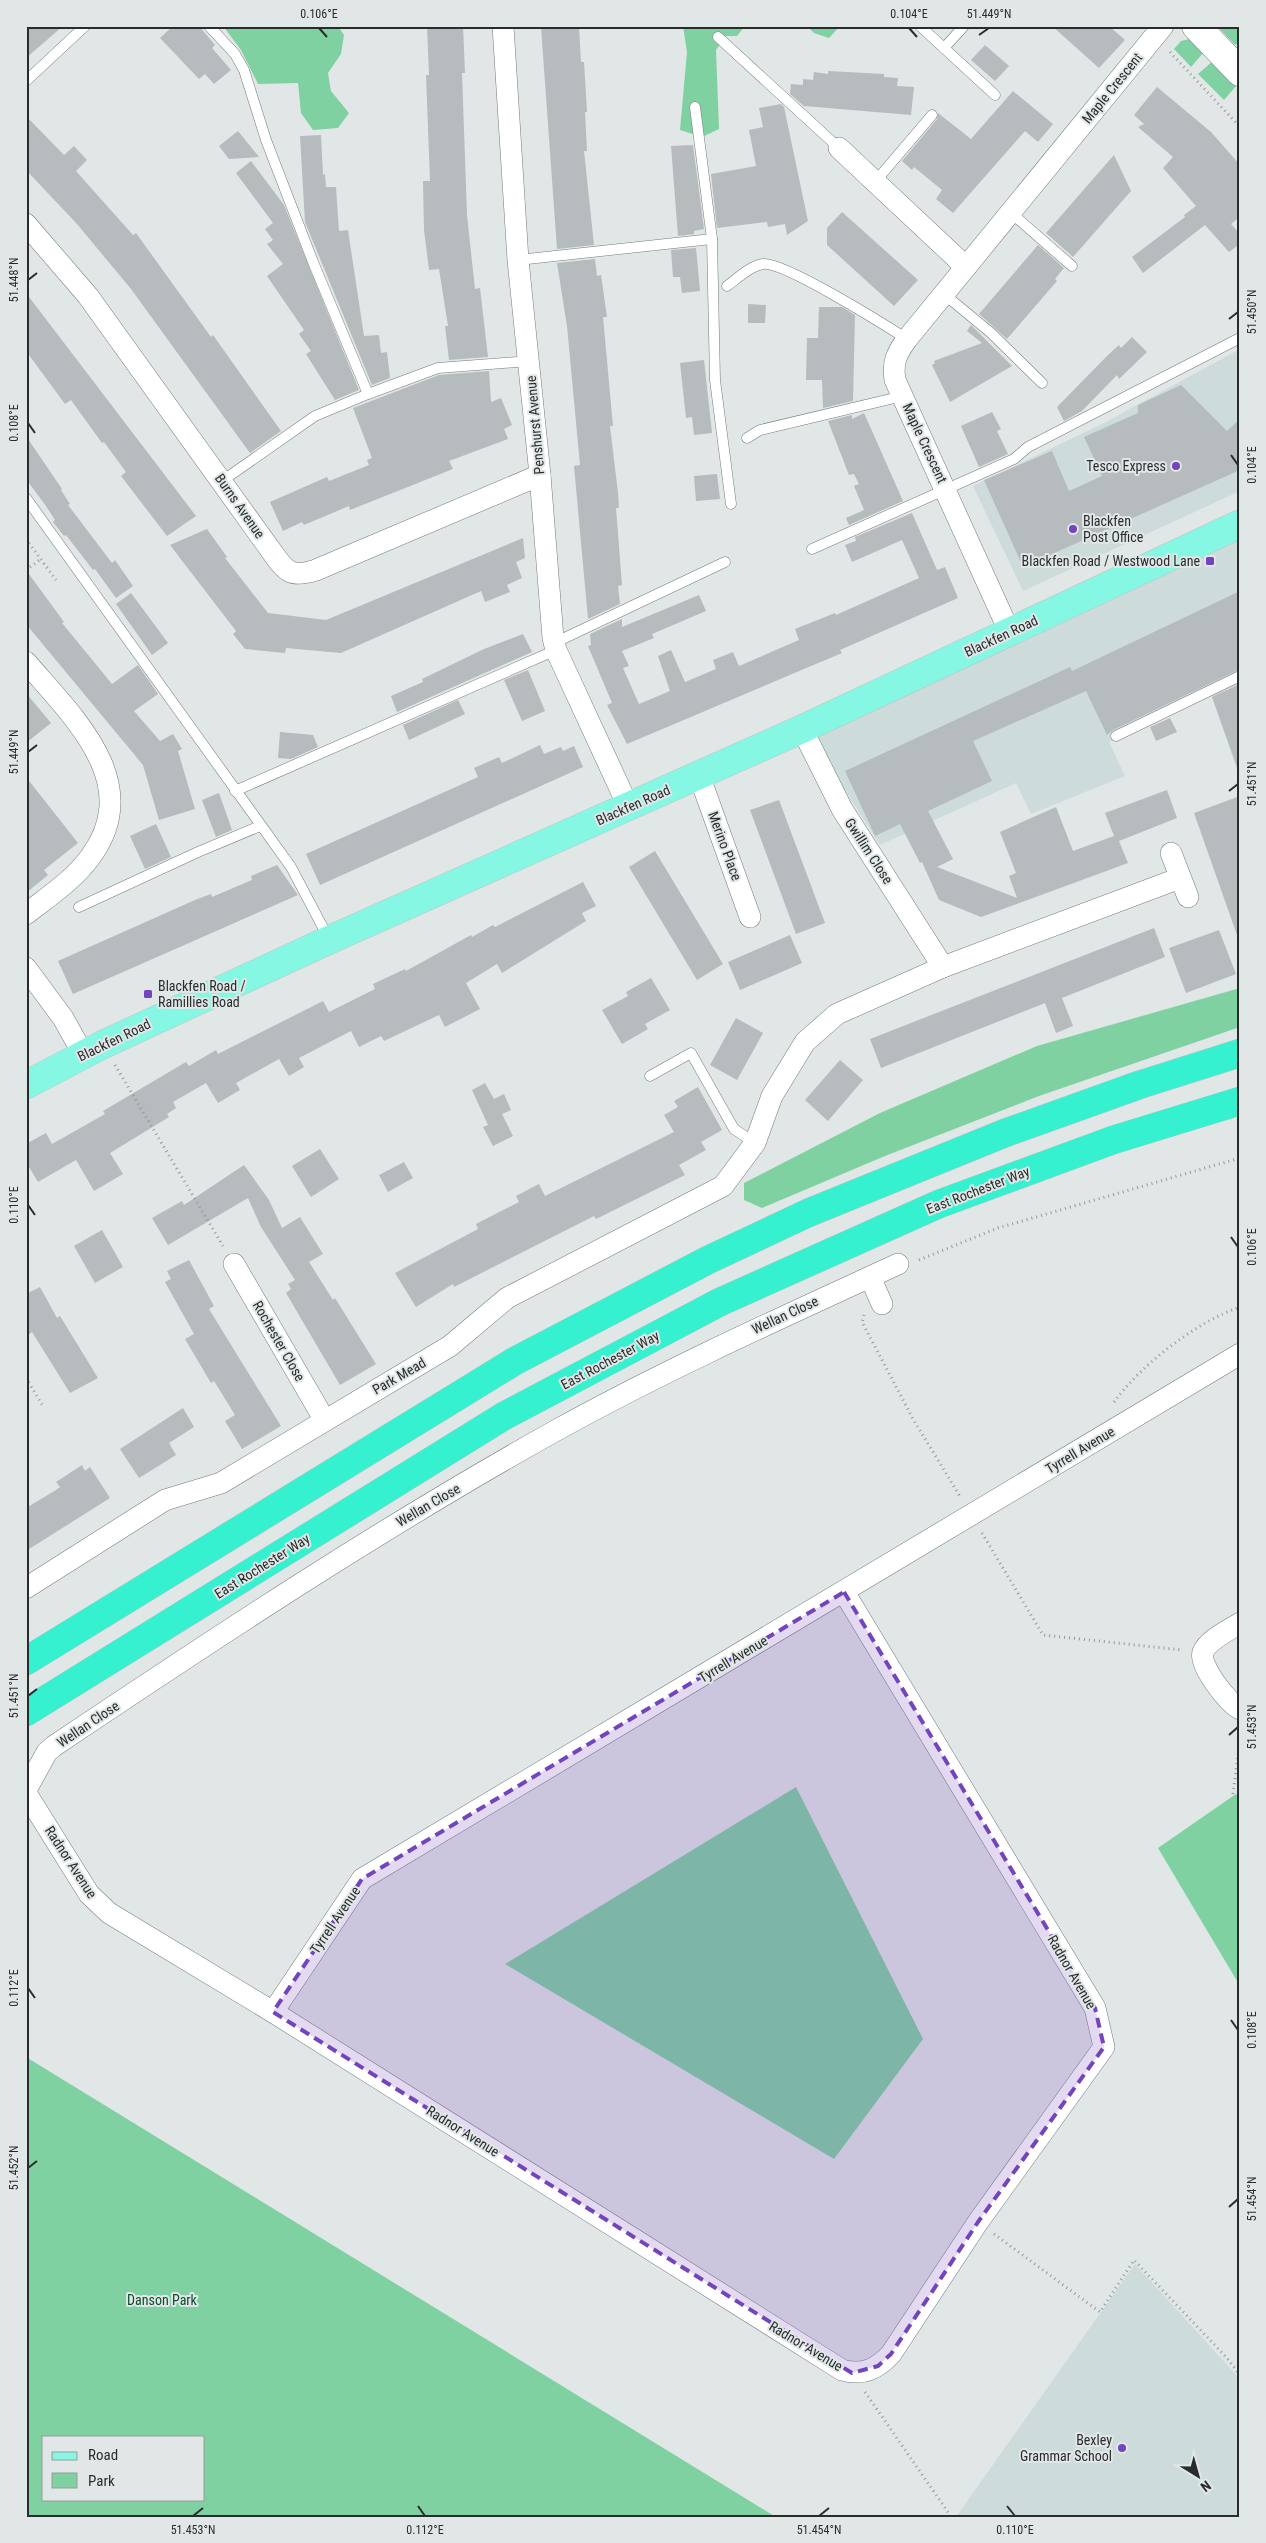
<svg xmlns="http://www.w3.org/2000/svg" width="1266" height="2543" font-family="'Roboto Condensed',sans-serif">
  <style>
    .built { fill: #cddbdb }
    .green { fill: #80d1a1; fill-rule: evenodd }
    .building { fill: #b6bbbd }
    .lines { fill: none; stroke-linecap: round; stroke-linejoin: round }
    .lane-casing { stroke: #757a7a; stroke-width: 11 }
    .street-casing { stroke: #757a7a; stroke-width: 22 }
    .secondary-casing { stroke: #757a7a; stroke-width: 29 }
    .primary-casing { stroke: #c3c4c4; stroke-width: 29 }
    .highway-casing { stroke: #c3c4c4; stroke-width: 29 }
    .path { stroke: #949999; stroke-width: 3; stroke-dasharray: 1 4; stroke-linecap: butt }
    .lane { stroke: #fff; stroke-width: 10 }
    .street { stroke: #fff; stroke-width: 21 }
    .secondary { stroke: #fff; stroke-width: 28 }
    .primary { stroke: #86f7e2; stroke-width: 28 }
    .highway { stroke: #36f1cf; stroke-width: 28 }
    .marked { fill: #7245bd; fill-opacity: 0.2; stroke: #7245bd; stroke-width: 4; stroke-dasharray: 10 6; stroke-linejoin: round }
    .ticks { fill: none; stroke: #292c2c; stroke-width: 2 }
    .poi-dot { fill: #7245bd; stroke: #e1e7e7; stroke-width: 2 }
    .labels { text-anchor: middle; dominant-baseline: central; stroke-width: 4; stroke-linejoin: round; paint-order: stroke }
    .street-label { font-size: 14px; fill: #292c2c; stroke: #e1e7e7 }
    .poi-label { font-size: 14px; fill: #292c2c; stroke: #e1e7e7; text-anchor: end }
    .park-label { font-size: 14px; fill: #0a4b2d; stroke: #e1e7e7 }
    .neatline { fill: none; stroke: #292c2c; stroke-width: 2 }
    .ticks-label { font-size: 12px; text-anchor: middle; fill: #292c2c }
  </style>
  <rect width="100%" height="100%" fill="#e1e7e7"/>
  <g class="built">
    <polygon points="1240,349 1240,491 1023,591 973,486 1106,422"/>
    <polygon points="1240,539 1240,779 1212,696 1109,742 1125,776 1031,814 1016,783 880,845 811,737"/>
    <polygon points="1135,2264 1240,2379 1240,2517 956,2517"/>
  </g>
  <g class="green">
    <polygon points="223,26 338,26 344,35 341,54 328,73 331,91 349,113 338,128 313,130 301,113 298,83 258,84 241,50"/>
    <polygon points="683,26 745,26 737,36 726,36 716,50 719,129 702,137 680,130 687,52"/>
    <polygon points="807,26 840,26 829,38 814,33"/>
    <polygon points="1217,26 1240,26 1240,42 1235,45"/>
    <polygon points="1189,39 1204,52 1191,67 1174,49 1181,41"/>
    <polygon points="1213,61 1236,86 1224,100 1198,74"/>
    <polygon points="1240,988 1240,1027 1039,1096 885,1156 762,1208 744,1200 744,1183 880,1113 1037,1046"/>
    <polygon points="796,1787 923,2039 834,2159 505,1964"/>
    <polygon points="1236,1794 1240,1800 1240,1986 1158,1848"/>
    <path d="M 26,2057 L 776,2517 L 26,2517 ZM 44,2437 L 204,2437 L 204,2499 L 44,2499 Z"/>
  </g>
  <g class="building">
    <polygon points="26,26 63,26 26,58"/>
    <polygon points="173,26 199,26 215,45 212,48 231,70 214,84 205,74 199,79 160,38"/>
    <polygon points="427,26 463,26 465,73 462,73 467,215 475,289 480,288 488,357 449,360 445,326 448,326 439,269 429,270 424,230 423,181 430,181 426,75 429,75"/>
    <polygon points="579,26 581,62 584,62 587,112 585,112 587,151 584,151 594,245 557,249 541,27"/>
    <polygon points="1052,26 1109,26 1125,40 1099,68"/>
    <polygon points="985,45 1009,66 995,81 971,60"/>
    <polygon points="828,71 884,74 884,77 898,78 897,86 914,87 911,115 804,106 790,94 791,84 803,85 803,79 813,80 814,72 828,74"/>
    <polygon points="1157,87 1211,132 1240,165 1240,217 1231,224 1240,234 1240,244 1229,252 1205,225 1143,273 1132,257 1185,217 1184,215 1196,206 1163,168 1173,157 1138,127 1144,124 1134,115"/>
    <polygon points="1013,91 1053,124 1038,142 1025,131 953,213 936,199 942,190 914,167 912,170 902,161 937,119 938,113 971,139"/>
    <polygon points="781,104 784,107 808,221 787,235 785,224 768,227 767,222 717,228 711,174 756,166 749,130 763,127 759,108"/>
    <polygon points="26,116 64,155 74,146 87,160 76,171 133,235 136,233 211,337 213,335 281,431 250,453 131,289 77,224 26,170"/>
    <polygon points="238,131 259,157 229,159 219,146"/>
    <polygon points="321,135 323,175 325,174 326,187 336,187 339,231 348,230 364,336 379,335 381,353 387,352 390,378 372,385 305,222 300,136"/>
    <polygon points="693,145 704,229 694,231 694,234 678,236 671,146"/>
    <polygon points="1114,155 1131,191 1073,257 1046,233"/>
    <polygon points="251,161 284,205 359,390 335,400 306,354 311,351 299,334 304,330 267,276 283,264 267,244 273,240 265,229 273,223 236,173"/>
    <polygon points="842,212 918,280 894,306 827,245 827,228"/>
    <polygon points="1038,245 1064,268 1055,279 1057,281 1007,339 979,314"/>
    <polygon points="696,248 700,291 682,293 680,277 673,277 671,250"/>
    <polygon points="595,259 597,276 601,275 607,317 603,317 613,426 610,426 618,493 619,508 616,508 622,585 618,586 620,604 588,619 574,466 580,465 567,326 557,263"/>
    <polygon points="26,293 196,516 167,536 121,476 126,472 104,442 102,443 71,400 65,404 26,351"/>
    <polygon points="748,304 766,305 765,323 748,323"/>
    <polygon points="819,307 842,307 855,315 853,401 823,408 822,380 806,380 807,338 818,338"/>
    <polygon points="971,325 1012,366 950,402 932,365 935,363 934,361 982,343 967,331"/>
    <polygon points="1132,337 1147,352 1119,379 1117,375 1082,411 1064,421 1057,407 1108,355 1119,345 1121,348"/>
    <polygon points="704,360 712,433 694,435 692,417 686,418 680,363"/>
    <polygon points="489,371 491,402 501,398 512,425 504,429 508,439 449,461 453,469 350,510 349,506 304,525 302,522 283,531 270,502 327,477 329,481 369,465 367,460 372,458 353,408 439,375"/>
    <polygon points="1181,385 1227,431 1240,419 1240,470 1023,567 984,480 1052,451 1069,491 1102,476 1084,437 1138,413 1138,405"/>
    <polygon points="992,412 1001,429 997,431 1008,454 979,467 961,426"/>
    <polygon points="864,413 903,501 849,525 846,518 864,510 854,486 859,484 854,474 849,475 828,421 852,415 852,419"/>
    <polygon points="26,436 62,489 61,490 70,504 68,505 112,563 115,560 133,586 116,598 95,569 93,570 66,535 64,536 53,522 55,520 46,506 26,479"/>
    <polygon points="717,474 720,499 696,501 694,476"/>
    <polygon points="912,513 937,570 945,567 958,598 840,650 842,653 627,744 607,705 612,703 588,646 591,645 590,634 622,619 622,627 699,595 706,611 652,634 654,638 622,651 629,666 623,668 639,704 670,691 658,656 671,650 685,682 716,669 713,660 733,652 739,666 799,640 795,629 835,613 836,615 919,578 902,540 852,562 845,545 856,541 855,537"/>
    <polygon points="207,529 227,557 225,558 268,613 326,620 523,538 525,558 516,562 522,578 507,585 510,592 485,602 481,591 341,653 286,648 285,653 245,649 233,634 236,631 170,545"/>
    <polygon points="26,570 64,622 62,623 112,684 138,665 158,694 134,711 160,741 173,734 182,749 178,751 195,809 159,820 143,765 26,624"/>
    <polygon points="1240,591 1240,669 1113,730 1107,735 1086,691 973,741 992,781 928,811 953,859 937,867 1017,898 1009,876 1016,873 1000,832 1056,807 1073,851 1114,836 1105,813 1167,790 1177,818 1119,841 1128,863 981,917 939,900 922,862 920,863 900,824 875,836 845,771 1070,667 1072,671"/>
    <polygon points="131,593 168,643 152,655 116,604"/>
    <polygon points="523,634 532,652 397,712 391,696 423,682 422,679 484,649"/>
    <polygon points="528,670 545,711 522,721 504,680"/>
    <polygon points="1240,684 1240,767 1237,767 1212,697"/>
    <polygon points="26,693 51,723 26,743"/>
    <polygon points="458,700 465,714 409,740 403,725"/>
    <polygon points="1170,718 1177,732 1156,741 1150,727"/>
    <polygon points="280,732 313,735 318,747 291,759 278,758"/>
    <polygon points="540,745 544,754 561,747 563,751 574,746 583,767 320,885 306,854 478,777 474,768 499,757 502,763"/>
    <polygon points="26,777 78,843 44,870 48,875 26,893"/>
    <polygon points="219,793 232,830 216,837 202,800"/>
    <polygon points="1240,796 1240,935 1237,935 1194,813"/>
    <polygon points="779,800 825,923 796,934 750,810"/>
    <polygon points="156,824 171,857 145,869 130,836"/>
    <polygon points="655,851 723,964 697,980 629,867"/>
    <polygon points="277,865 298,895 73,994 58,961 195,900 211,894 212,897 252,880 251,876"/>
    <polygon points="583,882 596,906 582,913 586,921 502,973 497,964 466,983 480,1009 445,1027 439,1015 384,1041 381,1036 359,1047 351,1031 299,1058 304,1067 289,1076 279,1059 236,1083 240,1090 218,1103 206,1083 173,1102 176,1108 167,1114 169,1117 110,1153 123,1174 94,1191 76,1160 38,1182 26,1162 26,1144 46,1133 52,1144 105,1114 103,1111 186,1062 189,1066 216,1050 218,1054 323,1001 329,1012 375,989 373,984 405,969 406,971 471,935 472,937 493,925 495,927"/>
    <polygon points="1154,928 1165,957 1062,998 1073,1026 1056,1033 1045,1003 881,1068 870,1039"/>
    <polygon points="1219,930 1236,974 1186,993 1169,948"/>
    <polygon points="790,935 802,963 740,990 728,962"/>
    <polygon points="651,978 670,1010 645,1024 648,1029 622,1044 602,1010 628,996 626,992"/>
    <polygon points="736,1018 763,1033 737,1080 710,1065"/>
    <polygon points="840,1060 863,1080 828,1121 805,1100"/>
    <polygon points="485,1083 494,1099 504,1094 511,1110 502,1114 513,1136 493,1146 483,1127 488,1125 472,1090"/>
    <polygon points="698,1087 722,1130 701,1142 706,1150 679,1165 685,1175 596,1219 594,1216 454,1287 453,1284 416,1307 395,1273 478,1229 476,1224 519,1202 516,1196 539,1184 545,1196 674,1132 664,1115 678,1107 674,1101"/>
    <polygon points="320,1149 339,1179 311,1197 292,1166"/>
    <polygon points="404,1162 413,1178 388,1192 379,1175"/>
    <polygon points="244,1165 269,1200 282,1228 300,1217 323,1254 309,1262 333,1300 335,1298 376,1364 340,1385 286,1293 291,1289 288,1284 295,1280 261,1227 248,1198 168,1245 152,1218 182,1201 184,1205"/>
    <polygon points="102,1230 123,1267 95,1283 74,1246"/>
    <polygon points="189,1260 214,1306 209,1309 281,1426 242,1449 225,1421 235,1415 214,1381 211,1383 185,1339 194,1334 165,1282 171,1279 167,1271"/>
    <polygon points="40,1287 57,1318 60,1316 98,1378 70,1393 32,1332 26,1337 26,1294"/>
    <polygon points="183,1408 194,1427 169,1443 176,1455 139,1478 120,1449"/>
    <polygon points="82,1465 85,1471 90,1467 110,1498 26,1551 26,1508 56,1490 60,1487 56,1482"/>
  </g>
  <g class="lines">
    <g class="lane-casing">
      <g id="lane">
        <polyline points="209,26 235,54 244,70 266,140 313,262 368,394"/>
        <polyline points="920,26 995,95"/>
        <polyline points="718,37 839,148"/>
        <polyline points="944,48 964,26"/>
        <polyline points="26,81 85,26"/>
        <polyline points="695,107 712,239 715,380 731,504"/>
        <polyline points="875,182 932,115"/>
        <polyline points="1010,212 1072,266"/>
        <polyline points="518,260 712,239"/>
        <path d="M 727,286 C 738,278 750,266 763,264 C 783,261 885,325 907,339"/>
        <polyline points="944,294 991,333 1042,383"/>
        <polyline points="747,438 760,430 903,396"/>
        <polyline points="222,481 315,416 368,394 438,368 530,361"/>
        <polyline points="26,498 291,867 329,939"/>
        <polyline points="812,549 1014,459 1028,447 1240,338"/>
        <polyline points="554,643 725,562"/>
        <polyline points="1116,736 1240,676"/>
        <polyline points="235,791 556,650"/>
        <polyline points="79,907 198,852 260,826"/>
        <polyline points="650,1076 691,1053 734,1129 755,1143"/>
      </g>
    </g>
    <g class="street-casing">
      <g id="street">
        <polyline points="503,26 518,260 540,475 553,638 556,650 629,808"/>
        <polyline points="839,148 966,267"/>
        <path d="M 26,224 L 88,296 L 272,552 C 286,572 291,578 316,570 L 540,475"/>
        <path d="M 1010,633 L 895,380 C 892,362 897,353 907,339 L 1163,26"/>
        <path d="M 26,662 C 72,716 145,782 91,856 C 75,879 48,897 26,914"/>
        <polyline points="802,729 842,809 943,967"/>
        <polyline points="699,775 750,917"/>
        <polyline points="1171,853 1188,897"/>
        <polyline points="26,968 63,1018 83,1054"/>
        <polyline points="234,1264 324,1419"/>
        <polyline points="870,1277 882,1304"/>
        <polyline points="26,1588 165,1500 221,1483 450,1346 507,1298 723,1186 755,1143 772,1096 805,1042 837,1014 943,967 1180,878"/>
        <path d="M 1240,1623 C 1229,1630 1208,1640 1203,1652 C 1198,1665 1229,1704 1240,1709"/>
        <path d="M 26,1790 L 47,1752 L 54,1746 C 218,1636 383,1527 555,1431 C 667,1369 783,1317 898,1264"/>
        <path d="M 26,1793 L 89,1894 L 109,1913 L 273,2012 L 842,2370 C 863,2376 877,2369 891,2354 L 978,2222 L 1104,2047 L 1095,2008 L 844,1592"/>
        <polyline points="273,2012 362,1879 1240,1354"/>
      </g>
    </g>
    <g class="secondary-casing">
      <polyline id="secondary" points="1196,26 1240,72"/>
    </g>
    <g class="primary-casing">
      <polyline id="primary" points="26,1085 102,1045 329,940 802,729 1240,524"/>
    </g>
    <g class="highway-casing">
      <g id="highway">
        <polyline points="26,1661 515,1361 708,1260 808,1213 1005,1133 1139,1085 1240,1053"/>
        <polyline points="26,1712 504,1416 720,1302 939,1204 1113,1140 1240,1101"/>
      </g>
    </g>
    <g class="path">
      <polyline points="1170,52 1240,127"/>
      <polyline points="26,539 56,580"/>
      <polyline points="26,570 41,559"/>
      <polyline points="115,1065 223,1246"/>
      <polyline points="919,1260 998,1228 1240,1158"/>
      <polyline points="864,1315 862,1322 913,1419 961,1498"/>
      <polyline points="26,1378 44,1408"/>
      <path d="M 1114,1402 C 1141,1365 1196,1322 1240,1307"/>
      <polyline points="982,1533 1043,1635 1182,1650"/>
      <polyline points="1233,1794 1240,1740"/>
      <polyline points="994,2234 1100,2312 1134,2260 1226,2357 1240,2375"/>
      <polyline points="865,2392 950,2515 949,2517"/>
    </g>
    <use href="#lane" class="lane"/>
    <use href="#street" class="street"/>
    <use href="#secondary" class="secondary"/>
    <use href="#primary" class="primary"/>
    <use href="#highway" class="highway"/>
  </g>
  <path class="marked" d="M 844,1592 L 1095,2008 L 1104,2047 L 978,2222 L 891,2354 L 878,2366 L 852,2373 L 273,2012 L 362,1879 Z"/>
  <path class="ticks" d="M 319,28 L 327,37M 909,28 L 917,37M 979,35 L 989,28M 28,280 L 37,273M 1229,319 L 1238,312M 28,423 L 35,433M 1231,455 L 1238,465M 28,752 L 37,745M 1229,791 L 1238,784M 28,1205 L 35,1215M 1231,1237 L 1238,1247M 28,1696 L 37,1689M 1229,1735 L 1238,1727M 28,1988 L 35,1998M 1231,2020 L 1238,2030M 28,2168 L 37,2161M 1229,2207 L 1238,2199M 418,2506 L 425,2516M 1007,2506 L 1015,2516M 193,2516 L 203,2508M 819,2516 L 829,2508"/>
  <g class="poi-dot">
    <circle cx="1176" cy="466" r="5"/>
    <circle cx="1073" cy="529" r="5"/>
    <rect x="1205" y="556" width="10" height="10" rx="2.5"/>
    <rect x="143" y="989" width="10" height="10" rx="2.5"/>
    <circle cx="1122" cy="2448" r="5"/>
  </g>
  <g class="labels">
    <g class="street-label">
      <text transform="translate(1112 88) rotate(-51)">Maple Crescent</text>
      <text transform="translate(535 425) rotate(-95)">Penshurst Avenue</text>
      <text transform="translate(925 443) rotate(65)">Maple Crescent</text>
      <text transform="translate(240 506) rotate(55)">Burns Avenue</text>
      <text transform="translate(1001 636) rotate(-25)">Blackfen Road</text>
      <text transform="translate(633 805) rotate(-24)">Blackfen Road</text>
      <text transform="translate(725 846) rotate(70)">Merino Place</text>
      <text transform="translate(869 851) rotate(57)">Gwillim Close</text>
      <text transform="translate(114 1040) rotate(-26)">Blackfen Road</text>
      <text transform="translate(978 1190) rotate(-21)">East Rochester Way</text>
      <text transform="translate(785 1315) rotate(-25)">Wellan Close</text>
      <text transform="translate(279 1341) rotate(60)">Rochester Close</text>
      <text transform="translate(610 1360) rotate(-28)">East Rochester Way</text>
      <text transform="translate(399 1376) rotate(-30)">Park Mead</text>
      <text transform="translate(1080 1450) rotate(-31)">Tyrrell Avenue</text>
      <text transform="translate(428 1505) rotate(-30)">Wellan Close</text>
      <text transform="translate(262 1566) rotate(-32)">East Rochester Way</text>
      <text transform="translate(733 1659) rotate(-31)">Tyrrell Avenue</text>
      <text transform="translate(88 1724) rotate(-34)">Wellan Close</text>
      <text transform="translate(71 1862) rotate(57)">Radnor Avenue</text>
      <text transform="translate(335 1920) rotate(-56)">Tyrrell Avenue</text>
      <text transform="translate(1072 1972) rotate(60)">Radnor Avenue</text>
      <text transform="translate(463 2131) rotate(32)">Radnor Avenue</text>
      <text transform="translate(806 2346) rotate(31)">Radnor Avenue</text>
    </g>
    <g class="poi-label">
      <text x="1166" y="466">Tesco Express</text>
      <text x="1083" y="521" text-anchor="start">Blackfen<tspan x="1083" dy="16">Post Office</tspan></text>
      <text x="1200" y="561">Blackfen Road / Westwood Lane</text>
      <text x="158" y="986" text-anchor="start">Blackfen Road /<tspan x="158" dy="16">Ramillies Road</tspan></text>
      <text x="1112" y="2440">Bexley<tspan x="1112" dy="16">Grammar School</tspan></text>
    </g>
    <g class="park-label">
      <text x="162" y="2300">Danson Park</text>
    </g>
  </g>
  <rect width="1266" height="2543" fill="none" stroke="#e1e7e7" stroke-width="55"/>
  <rect x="42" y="2436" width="162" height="65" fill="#e1e7e7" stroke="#979c9c"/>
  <rect x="52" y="2452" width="25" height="8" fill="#86f7e2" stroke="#979c9c"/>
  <text x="88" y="2460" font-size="15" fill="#292c2c">Road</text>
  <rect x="52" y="2473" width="25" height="15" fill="#80d1a1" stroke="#979c9c"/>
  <text x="88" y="2486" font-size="15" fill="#292c2c">Park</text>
  <g transform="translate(1198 2476) rotate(143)" stroke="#e1e7e7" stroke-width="4" paint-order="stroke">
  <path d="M0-4L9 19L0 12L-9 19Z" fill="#292c2c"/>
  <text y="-8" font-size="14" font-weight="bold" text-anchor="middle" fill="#292c2c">N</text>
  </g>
  <rect x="28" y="28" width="1210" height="2488" class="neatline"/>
  <g class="ticks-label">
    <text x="319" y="18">0.106°E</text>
    <text x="909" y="18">0.104°E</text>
    <text x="989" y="18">51.449°N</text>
    <text transform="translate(14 280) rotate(-90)" y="4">51.448°N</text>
    <text transform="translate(1252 312) rotate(-90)" y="4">51.450°N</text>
    <text transform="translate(14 423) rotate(-90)" y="4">0.108°E</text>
    <text transform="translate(1252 465) rotate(-90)" y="4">0.104°E</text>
    <text transform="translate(14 752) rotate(-90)" y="4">51.449°N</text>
    <text transform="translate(1252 784) rotate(-90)" y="4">51.451°N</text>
    <text transform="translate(14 1205) rotate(-90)" y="4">0.110°E</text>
    <text transform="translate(1252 1247) rotate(-90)" y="4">0.106°E</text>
    <text transform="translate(14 1696) rotate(-90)" y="4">51.451°N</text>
    <text transform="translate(1252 1727) rotate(-90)" y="4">51.453°N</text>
    <text transform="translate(14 1988) rotate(-90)" y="4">0.112°E</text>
    <text transform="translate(1252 2030) rotate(-90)" y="4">0.108°E</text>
    <text transform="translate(14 2168) rotate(-90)" y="4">51.452°N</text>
    <text transform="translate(1252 2199) rotate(-90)" y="4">51.454°N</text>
    <text x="193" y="2534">51.453°N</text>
    <text x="425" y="2534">0.112°E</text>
    <text x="819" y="2534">51.454°N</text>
    <text x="1015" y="2534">0.110°E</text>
  </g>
</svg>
